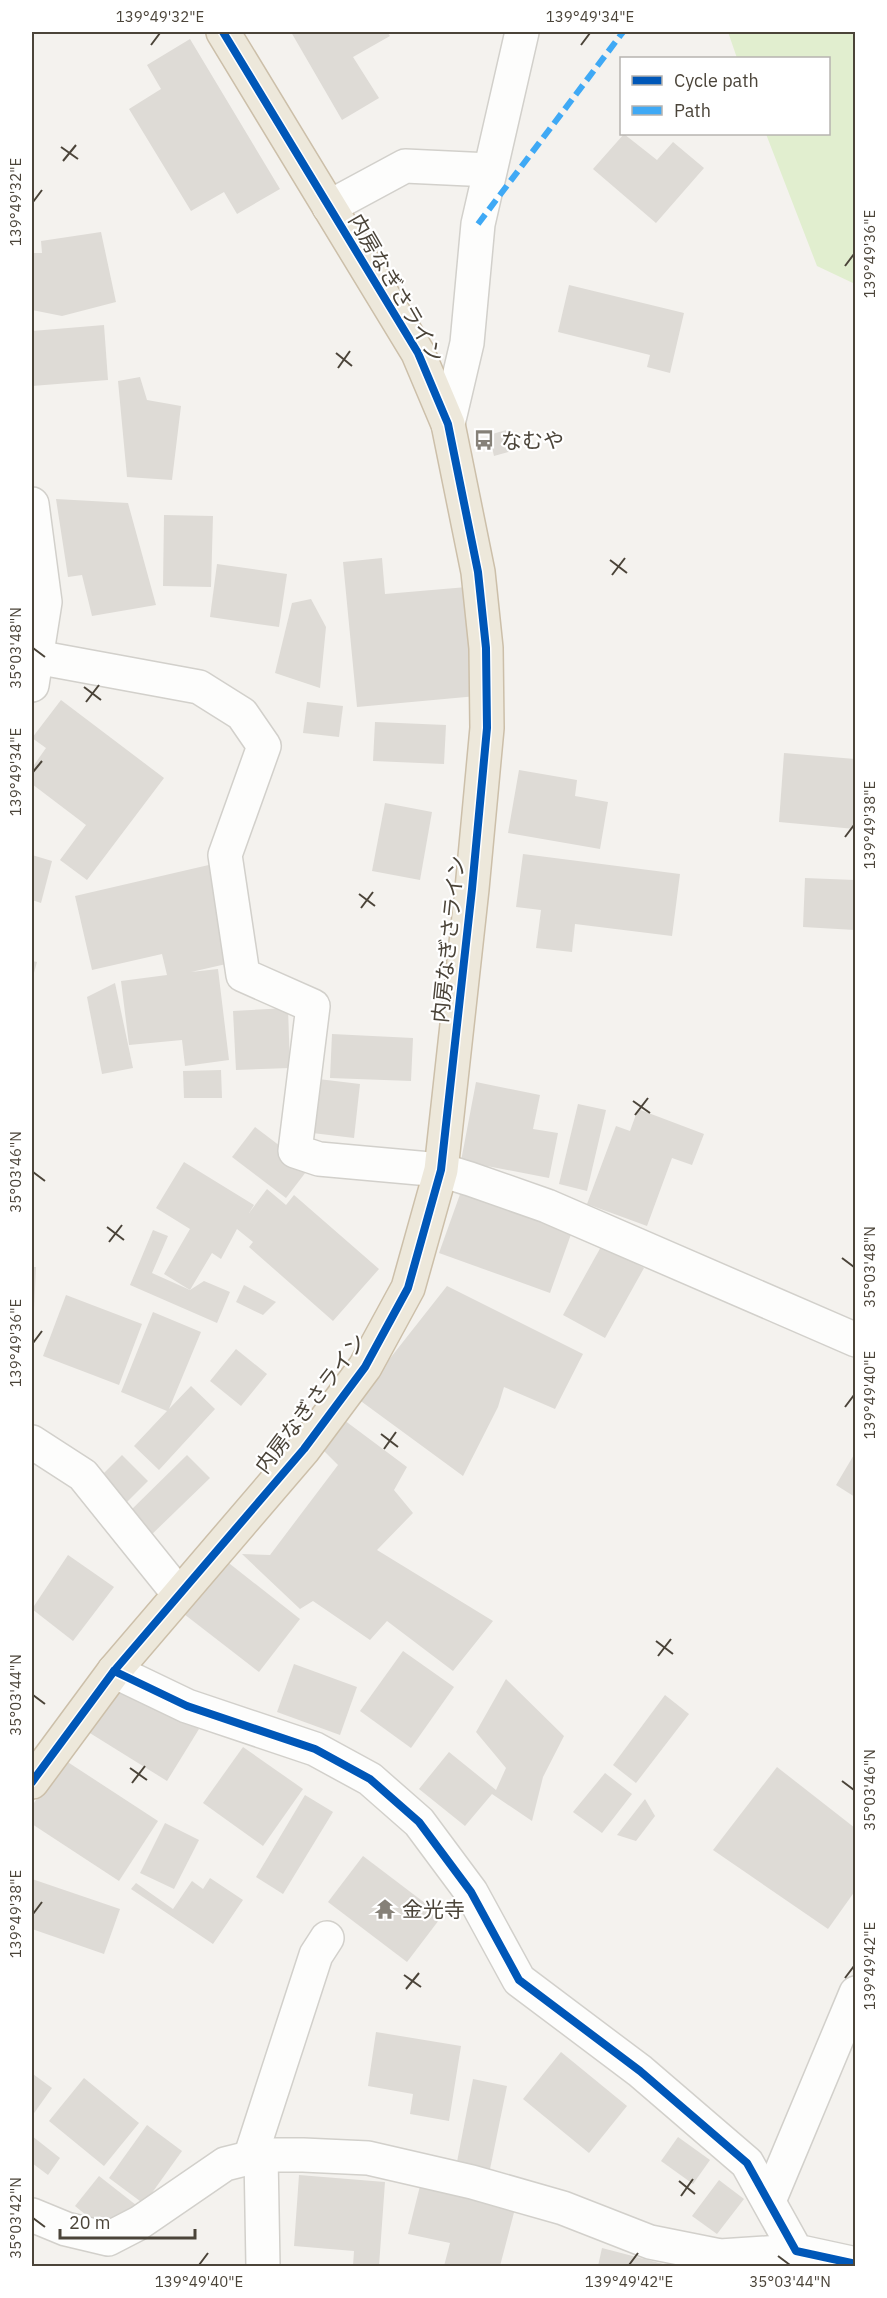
<svg xmlns="http://www.w3.org/2000/svg" width="887" height="2298" font-family="'IBM Plex Sans','Noto Sans JP',sans-serif">
  <style>
    .green { fill: #e1eecf }
    .building { fill: #dedbd6 }
    .lines { fill: none; stroke-linecap: round; stroke-linejoin: round }
    .minor-casing { stroke: #d2d0cb; stroke-width: 36 }
    .highway-casing { stroke: #ccbfa9; stroke-width: 36 }
    .minor { stroke: #fdfdfc; stroke-width: 33 }
    .highway { stroke: #ede8db; stroke-width: 33 }
    .quiet { stroke: #3fa9f5; stroke-width: 6; stroke-dasharray: 12 6; stroke-linecap: butt }
    .cycleway-casing { stroke: #fff; stroke-width: 11 }
    .cycleway { stroke: #0057b8; stroke-width: 8 }
    .ticks { fill: none; stroke: #4b4439; stroke-width: 2 }
    .labels { text-anchor: middle; dominant-baseline: central; stroke-width: 4.5; stroke-linejoin: round; paint-order: stroke }
    .street-label { font-size: 21px; fill: #4b4439; stroke: #fff }
    .poi-label { font-size: 21px; fill: #4b4439; stroke: #fff; text-anchor: start }
    .neatline { fill: none; stroke: #4b4439; stroke-width: 2 }
    .ticks-label { font-size: 15px; text-anchor: middle; fill: #4b4439 }
  </style>
  <rect width="100%" height="100%" fill="#f4f2ee"/>
  <polygon class="green" points="728,32 855,32 855,284 817,266 766,134 828,134 828,58 737,58"/>
  <g class="building">
    <polygon points="291,32 387,32 390,36 353,57 379,98 342,120"/>
    <polygon points="190,39 280,189 237,214 224,192 191,211 129,109 161,89 147,65"/>
    <polygon points="624,134 657,160 673,142 704,168 656,223 593,169"/>
    <polygon points="101,232 116,302 62,316 32,310 32,253 42,253 41,241"/>
    <polygon points="569,285 684,313 670,373 647,367 650,355 558,332"/>
    <polygon points="104,325 108,380 32,386 32,331"/>
    <polygon points="140,377 147,400 181,406 172,480 127,477 118,381"/>
    <polygon points="506,430 512,451 494,456 489,435"/>
    <polygon points="56,499 128,503 156,605 92,616 82,575 68,577"/>
    <polygon points="164,515 213,516 211,587 163,586"/>
    <polygon points="382,558 385,594 467,587 477,696 357,707 343,562"/>
    <polygon points="217,564 287,574 279,627 210,617"/>
    <polygon points="311,599 326,627 320,688 275,673 292,603"/>
    <polygon points="61,700 164,778 87,880 60,860 86,825 32,784 32,768 46,748 32,738"/>
    <polygon points="307,702 343,706 339,737 303,733"/>
    <polygon points="375,722 446,725 444,764 373,761"/>
    <polygon points="784,753 855,759 855,829 779,822"/>
    <polygon points="519,770 577,780 575,796 608,802 600,849 508,833"/>
    <polygon points="385,803 432,812 420,880 372,871"/>
    <polygon points="523,854 680,874 672,936 575,924 572,952 536,948 541,910 516,907"/>
    <polygon points="32,855 52,861 41,903 32,900"/>
    <polygon points="213,864 235,962 191,972 218,969 229,1060 185,1066 182,1040 129,1045 121,981 167,975 162,954 92,970 75,896"/>
    <polygon points="805,878 855,880 855,930 803,927"/>
    <polygon points="32,961 37,962 32,980"/>
    <polygon points="115,983 133,1068 102,1074 87,997"/>
    <polygon points="288,1008 290,1068 236,1070 233,1011"/>
    <polygon points="332,1034 413,1038 411,1081 330,1078"/>
    <polygon points="221,1070 222,1098 184,1098 183,1071"/>
    <polygon points="310,1078 360,1084 354,1138 304,1132"/>
    <polygon points="476,1082 540,1095 533,1129 558,1133 549,1178 461,1161"/>
    <polygon points="578,1104 606,1110 587,1191 559,1184"/>
    <polygon points="638,1109 704,1134 692,1165 672,1158 647,1226 587,1204 616,1126 630,1131"/>
    <polygon points="255,1127 309,1168 286,1198 232,1157"/>
    <polygon points="184,1162 254,1205 249,1213 267,1189 286,1205 294,1195 379,1269 333,1321 249,1247 253,1242 237,1229 221,1259 212,1253 190,1290 164,1274 190,1229 156,1208"/>
    <polygon points="463,1186 574,1226 550,1293 439,1253"/>
    <polygon points="153,1230 168,1236 152,1273 190,1290 204,1281 230,1292 217,1323 130,1285"/>
    <polygon points="602,1245 644,1268 605,1338 563,1315"/>
    <polygon points="32,1267 36,1267 33,1331 32,1331"/>
    <polygon points="244,1285 276,1302 263,1315 236,1302"/>
    <polygon points="447,1286 583,1354 555,1409 504,1387 498,1407 463,1476 358,1399"/>
    <polygon points="66,1295 142,1324 119,1385 43,1356"/>
    <polygon points="153,1312 201,1332 169,1409 191,1386 215,1409 159,1470 134,1446 167,1411 121,1392"/>
    <polygon points="236,1349 267,1374 241,1406 210,1381"/>
    <polygon points="344,1420 407,1467 394,1490 413,1513 377,1550 493,1621 453,1671 387,1621 370,1640 313,1601 300,1609 242,1554 270,1555 338,1465 319,1446"/>
    <polygon points="855,1453 855,1497 836,1485"/>
    <polygon points="122,1455 148,1481 121,1508 95,1482"/>
    <polygon points="187,1455 210,1478 147,1539 125,1516"/>
    <polygon points="68,1555 114,1587 73,1641 32,1609"/>
    <polygon points="225,1560 300,1619 259,1672 184,1614"/>
    <polygon points="403,1651 454,1687 411,1748 360,1711"/>
    <polygon points="294,1664 357,1687 340,1735 277,1712"/>
    <polygon points="117,1678 199,1729 167,1781 85,1730"/>
    <polygon points="506,1679 564,1736 543,1777 532,1821 492,1794 465,1826 419,1789 449,1752 496,1790 506,1768 476,1732"/>
    <polygon points="665,1695 689,1714 636,1783 613,1765"/>
    <polygon points="243,1747 303,1789 263,1846 203,1803"/>
    <polygon points="63,1759 158,1821 119,1881 32,1824 32,1806"/>
    <polygon points="777,1767 855,1828 855,1891 828,1929 713,1850"/>
    <polygon points="605,1773 632,1794 602,1833 573,1812"/>
    <polygon points="305,1795 333,1812 283,1894 256,1877"/>
    <polygon points="645,1799 655,1816 636,1841 617,1835"/>
    <polygon points="165,1823 199,1840 174,1889 140,1873"/>
    <polygon points="363,1856 442,1916 407,1962 328,1902"/>
    <polygon points="210,1878 243,1900 213,1944 131,1889 136,1883 173,1909 192,1881 203,1889"/>
    <polygon points="32,1879 120,1909 104,1954 32,1929"/>
    <polygon points="376,2032 461,2046 449,2121 410,2114 413,2094 368,2086"/>
    <polygon points="561,2052 627,2106 589,2153 523,2099"/>
    <polygon points="33,2074 52,2088 32,2116 32,2076"/>
    <polygon points="84,2078 139,2123 104,2166 49,2121"/>
    <polygon points="473,2079 507,2086 489,2174 456,2167"/>
    <polygon points="147,2125 182,2151 144,2204 109,2178"/>
    <polygon points="32,2136 60,2158 48,2175 32,2163"/>
    <polygon points="678,2137 710,2160 693,2184 661,2161"/>
    <polygon points="299,2175 385,2182 379,2266 353,2266 354,2251 294,2246"/>
    <polygon points="99,2176 136,2205 112,2236 75,2206"/>
    <polygon points="719,2180 744,2199 717,2234 692,2216"/>
    <polygon points="421,2182 516,2205 500,2266 444,2266 450,2243 408,2234"/>
    <polygon points="602,2248 671,2266 598,2266"/>
  </g>
  <g class="lines">
    <g class="minor-casing">
      <g id="minor">
        <polyline points="329,207 405,166 490,170"/>
        <polyline points="448,424 467,343 478,224 522,32"/>
        <polyline points="32,504 45,602 32,685"/>
        <polyline points="36,657 199,687 242,714 264,746 225,855 243,975 313,1006 295,1151 319,1159 441,1170 470,1179 547,1206 856,1340"/>
        <polyline points="32,1442 83,1475 178,1593"/>
        <polyline points="114,1671 187,1706 315,1749 370,1779 419,1822 471,1892 519,1980 640,2071 747,2163 796,2251 856,2264"/>
        <polyline points="261,2155 263,2266"/>
        <polyline points="250,2158 316,1955 327,1938"/>
        <polyline points="769,2201 856,1993"/>
        <polyline points="32,2215 66,2229 108,2239 139,2223 225,2164 261,2155 303,2155 368,2158 472,2182 563,2208 650,2242 720,2256 796,2251"/>
      </g>
    </g>
    <g class="highway-casing">
      <polyline id="highway" points="32,1782 114,1671 304,1449 365,1367 408,1288 441,1170 472,889 487,728 486,648 478,572 448,424 418,353 223,32"/>
    </g>
    <use href="#minor" class="minor"/>
    <use href="#highway" class="highway"/>
    <polyline class="quiet" points="478,224 623,32"/>
    <g class="cycleway-casing">
      <g id="cycleway">
        <polyline points="114,1671 187,1706 315,1749 370,1779 419,1822 471,1892 519,1980 640,2071 747,2163 796,2251 856,2264"/>
        <polyline points="32,1782 114,1671 304,1449 365,1367 408,1288 441,1170 472,889 487,728 486,648 478,572 448,424 418,353 223,32"/>
      </g>
    </g>
    <use href="#cycleway" class="cycleway"/>
  </g>
  <path class="ticks" d="M 151,45 L 160,33M 581,45 L 590,33M 61,147 L 78,159M 63,161 L 76,145M 33,202 L 42,190M 845,266 L 854,254M 336,353 L 352,366M 338,368 L 350,351M 610,560 L 627,573M 612,575 L 625,558M 33,648 L 45,657M 84,687 L 101,700M 86,702 L 99,685M 33,772 L 42,761M 845,837 L 854,825M 359,894 L 375,906M 361,908 L 373,892M 633,1101 L 650,1113M 635,1115 L 648,1098M 33,1172 L 45,1181M 107,1227 L 124,1240M 109,1242 L 122,1225M 842,1258 L 854,1267M 33,1343 L 42,1331M 845,1407 L 854,1395M 381,1434 L 398,1447M 384,1449 L 396,1432M 656,1641 L 673,1654M 658,1656 L 671,1639M 33,1695 L 45,1704M 130,1768 L 147,1780M 842,1781 L 854,1790M 132,1783 L 145,1766M 33,1914 L 42,1902M 404,1975 L 421,1987M 845,1978 L 854,1966M 406,1989 L 419,1973M 679,2181 L 695,2194M 681,2196 L 693,2179M 33,2218 L 45,2227M 778,2256 L 790,2265M 199,2265 L 208,2253M 629,2265 L 638,2253"/>
  <defs>
    <g id="bus-bare" transform="scale(1.62)"><path d="M-5-6H5V4H4V6H2V4H-2V6H-4V4H-5ZM-3.5-4V0h7V-4ZM-3.5 1.2v1.5H-2V1.2ZM2 1.2v1.5H3.5V1.2Z" fill="#868178" stroke="#fff" stroke-width="2.5" paint-order="stroke"/></g>
    <g id="temple-bare" transform="scale(1.62)"><path d="M0-6L5-2H3V0L6.5 2.5H4V6H1.5V3h-3V6H-4V2.5H-6.5L-3 0V-2H-5Z" fill="#868178" stroke="#fff" stroke-width="2.5" paint-order="stroke"/></g>
  </defs>
  <g fill-rule="evenodd">
    <use href="#bus-bare" x="484" y="440"/>
    <use href="#temple-bare" x="385" y="1909"/>
  </g>
  <g class="labels">
    <g class="street-label">
      <text transform="translate(397 288) rotate(60)">内房なぎさライン</text>
      <text transform="translate(448 939) rotate(-84)">内房なぎさライン</text>
      <text transform="translate(310 1403) rotate(-53)">内房なぎさライン</text>
    </g>
    <g class="poi-label">
      <text x="501" y="440">なむや</text>
      <text x="402" y="1909">金光寺</text>
    </g>
  </g>
  <rect width="887" height="2298" fill="none" stroke="#ffffff" stroke-width="66"/>
  <rect x="620" y="57" width="210" height="78" fill="#ffffff" stroke="#b7b4b0" stroke-width="1.5"/>
  <rect x="632" y="76" width="30" height="9" fill="#0057b8" stroke="#b7b4b0" stroke-width="1.5"/>
  <text x="674" y="87" font-size="18" fill="#4b4439">Cycle path</text>
  <rect x="632" y="106" width="30" height="9" fill="#3fa9f5" stroke="#b7b4b0" stroke-width="1.5"/>
  <text x="674" y="117" font-size="18" fill="#4b4439">Path</text>
  <path d="M60 2229v9h135v-9" fill="none" stroke="#4b4439" stroke-width="3"/>
  <text x="69" y="2229" font-size="18" fill="#4b4439" stroke="#ffffff" stroke-width="4.5" paint-order="stroke">20 m</text>
  <rect x="33" y="33" width="821" height="2232" class="neatline"/>
  <g class="ticks-label">
    <text x="160" y="22">139°49'32"E</text>
    <text x="590" y="22">139°49'34"E</text>
    <text transform="translate(16 202) rotate(-90)" y="5">139°49'32"E</text>
    <text transform="translate(870 254) rotate(-90)" y="5">139°49'36"E</text>
    <text transform="translate(16 648) rotate(-90)" y="5">35°03'48"N</text>
    <text transform="translate(16 772) rotate(-90)" y="5">139°49'34"E</text>
    <text transform="translate(870 825) rotate(-90)" y="5">139°49'38"E</text>
    <text transform="translate(16 1172) rotate(-90)" y="5">35°03'46"N</text>
    <text transform="translate(870 1267) rotate(-90)" y="5">35°03'48"N</text>
    <text transform="translate(16 1343) rotate(-90)" y="5">139°49'36"E</text>
    <text transform="translate(870 1395) rotate(-90)" y="5">139°49'40"E</text>
    <text transform="translate(16 1695) rotate(-90)" y="5">35°03'44"N</text>
    <text transform="translate(870 1790) rotate(-90)" y="5">35°03'46"N</text>
    <text transform="translate(16 1914) rotate(-90)" y="5">139°49'38"E</text>
    <text transform="translate(870 1966) rotate(-90)" y="5">139°49'42"E</text>
    <text transform="translate(16 2218) rotate(-90)" y="5">35°03'42"N</text>
    <text x="199" y="2287">139°49'40"E</text>
    <text x="629" y="2287">139°49'42"E</text>
    <text x="790" y="2287">35°03'44"N</text>
  </g>
</svg>
